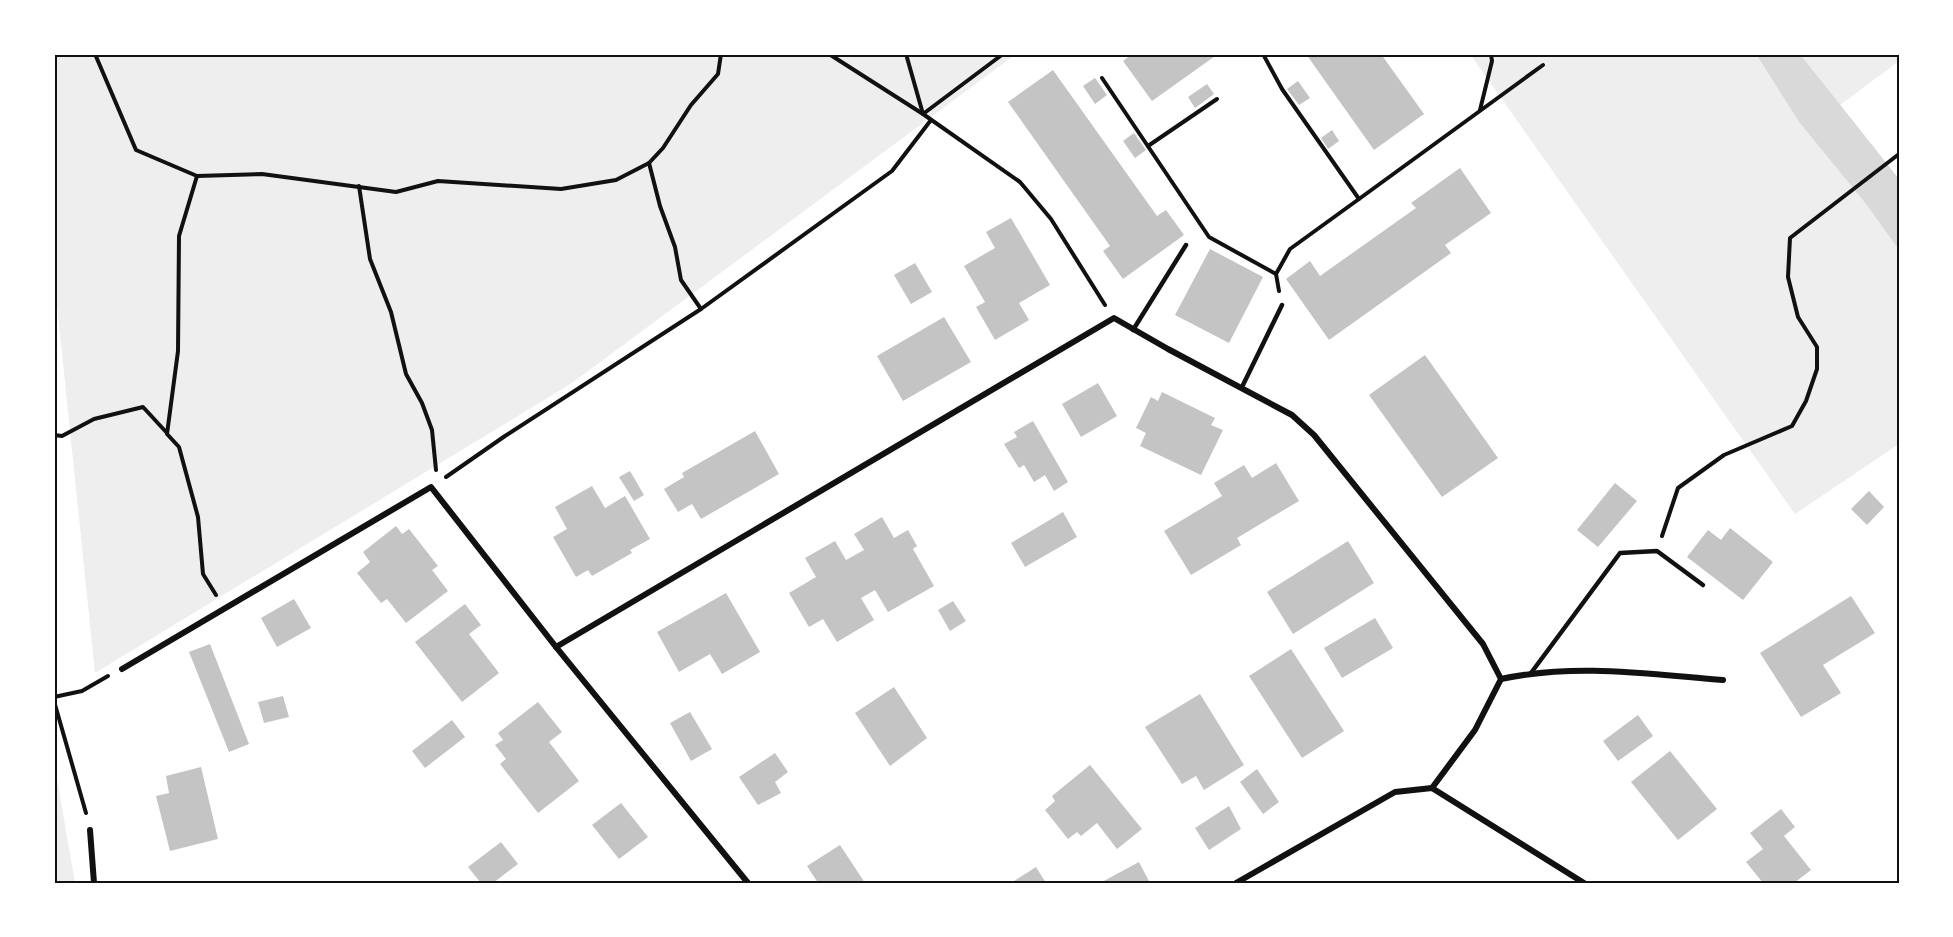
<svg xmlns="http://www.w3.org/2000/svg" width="1953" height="937" font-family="Mulish,sans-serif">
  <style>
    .green { fill: #eee }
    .water { fill: #d9d9d9 }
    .building { fill: #c4c4c4 }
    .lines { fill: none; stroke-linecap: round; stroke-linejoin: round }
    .path { stroke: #111; stroke-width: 4 }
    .service { stroke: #111; stroke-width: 4.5 }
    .minor { stroke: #111; stroke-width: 6 }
    .neatline { fill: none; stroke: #111; stroke-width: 2 }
  </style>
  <rect width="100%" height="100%" fill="#fff"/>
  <g class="green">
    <polygon points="54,54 1016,54 572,383 95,673 54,276"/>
    <polygon points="1470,54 1756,54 1799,122 1866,204 1899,250 1899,444 1795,514"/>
    <polygon points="1800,54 1899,54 1899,61 1840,105"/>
    <polygon points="54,769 57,779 75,883 54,883"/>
  </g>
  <polygon class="water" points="1756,54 1800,54 1899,179 1899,250 1866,204 1799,122"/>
  <g class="building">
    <polygon points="1132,54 1218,54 1152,101 1123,61"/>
    <polygon points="1306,54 1381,54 1424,114 1374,150"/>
    <polygon points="1053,70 1157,216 1166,210 1184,235 1123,279 1103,251 1110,246 1008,102"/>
    <polygon points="1095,78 1107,95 1095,104 1083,86"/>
    <polygon points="1298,81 1310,98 1299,105 1287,89"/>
    <polygon points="1207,84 1214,94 1195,108 1188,97"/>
    <polygon points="1332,130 1339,141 1328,149 1321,138"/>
    <polygon points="1134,133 1146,150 1135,158 1123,141"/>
    <polygon points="1460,168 1491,213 1445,245 1451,253 1329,340 1286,279 1310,261 1320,276 1416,208 1411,203"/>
    <polygon points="1011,218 1050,285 1019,303 1029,320 995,340 976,307 985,302 964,266 995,248 986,232"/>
    <polygon points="1210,249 1263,277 1229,343 1175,315"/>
    <polygon points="915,263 932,292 911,304 894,275"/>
    <polygon points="944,317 971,362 903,401 877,356"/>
    <polygon points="1425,355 1498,458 1442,497 1369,395"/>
    <polygon points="1098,383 1117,416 1081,437 1062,404"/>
    <polygon points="1162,392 1215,418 1211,425 1223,430 1201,475 1140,446 1146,433 1136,428 1151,397 1158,401"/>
    <polygon points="1033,421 1068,482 1054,491 1045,475 1034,482 1024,465 1019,468 1004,444 1017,437 1014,432"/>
    <polygon points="755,431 779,474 701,519 692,504 678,512 664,489 684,477 682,473"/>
    <polygon points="1276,463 1299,501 1237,538 1241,545 1191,575 1164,531 1222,496 1214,483 1244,465 1252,478"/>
    <polygon points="630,471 644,495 634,501 619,477"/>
    <polygon points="1615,483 1637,501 1598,547 1577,530"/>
    <polygon points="592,486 605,508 625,496 650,539 630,550 632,553 592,576 588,570 576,577 553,537 567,529 555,507"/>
    <polygon points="1869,491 1884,507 1867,525 1851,509"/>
    <polygon points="1063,512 1077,537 1025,567 1011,543"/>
    <polygon points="882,517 894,538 908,530 917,546 913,549 934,586 888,612 875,590 861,598 874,620 837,642 823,619 809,627 789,593 816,577 805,558 835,541 846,560 864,550 854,534"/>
    <polygon points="396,526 402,534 409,529 438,566 432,570 448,591 406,623 387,599 381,603 357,573 370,562 363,552"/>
    <polygon points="1730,528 1773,562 1743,600 1687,557 1708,530 1721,540"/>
    <polygon points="1348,541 1374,583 1293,634 1267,592"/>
    <polygon points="726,593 760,652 722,674 710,654 679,672 657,632"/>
    <polygon points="1851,596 1875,633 1823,665 1841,693 1801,717 1760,653"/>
    <polygon points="294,599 311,628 277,647 261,618"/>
    <polygon points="953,601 966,621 950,631 938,610"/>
    <polygon points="465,604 481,625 469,634 499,673 462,702 415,642"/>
    <polygon points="1375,618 1393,648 1342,678 1324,648"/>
    <polygon points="210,644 249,744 229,752 189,652"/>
    <polygon points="1291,649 1344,731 1302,758 1249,676"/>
    <polygon points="894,687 927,738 890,766 855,713"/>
    <polygon points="1200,694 1244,765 1204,790 1196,776 1182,784 1145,727"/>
    <polygon points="283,696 289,717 264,723 258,702"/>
    <polygon points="538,702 562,732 549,742 579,781 538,813 500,764 506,759 495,745 503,740 498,733"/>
    <polygon points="690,712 712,749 691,761 670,723"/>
    <polygon points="1638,715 1653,736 1618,761 1603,741"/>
    <polygon points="452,720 465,737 425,768 412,751"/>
    <polygon points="1670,751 1717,809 1678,840 1631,782"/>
    <polygon points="775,753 788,772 775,782 781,793 758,805 739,777"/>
    <polygon points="1090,765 1142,829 1117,849 1097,823 1081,836 1077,832 1068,839 1045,810 1055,801 1052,796"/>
    <polygon points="201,767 218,839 170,851 156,796 169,793 166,776"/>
    <polygon points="1257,769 1279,802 1263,814 1240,782"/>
    <polygon points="621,803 648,837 619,859 592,825"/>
    <polygon points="1229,806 1241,829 1209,850 1195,828"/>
    <polygon points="1781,809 1795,827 1784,836 1811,870 1794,883 1763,883 1746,862 1763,849 1750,833"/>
    <polygon points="501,842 518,864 493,883 481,883 468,867"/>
    <polygon points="840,845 865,883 818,883 807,866"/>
    <polygon points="1139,862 1150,883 1100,883"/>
    <polygon points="1036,867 1046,883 1011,883"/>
  </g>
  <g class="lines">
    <g class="path">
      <polyline points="95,54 136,150 197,176 262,174 396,192 438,181 561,189 616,180 649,163 663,148 691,105 718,74 721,54"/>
      <polyline points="829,54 923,114 1020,182 1051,219 1105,305"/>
      <polyline points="906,54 923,114 1003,54"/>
      <polyline points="1263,54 1282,89 1359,199 1290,249 1276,274 1279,291"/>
      <polyline points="1102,78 1209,237 1276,274"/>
      <polyline points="1480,110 1492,61 1491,54"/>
      <polyline points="1148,146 1217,99"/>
      <polyline points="649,163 660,206 675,247 681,280 701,309"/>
      <polyline points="197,176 179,236 178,351 167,434 179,447 198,517 203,574 216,595"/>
      <polyline points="359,186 370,259 391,312 406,374 422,403 432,430 436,470"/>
      <polyline points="1359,199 1543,65"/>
      <polyline points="54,435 62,436 94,419 143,407 167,433"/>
      <polyline points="446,477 505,436 701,309 892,171 931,120"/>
      <polyline points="1662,536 1678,488 1724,455 1792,426 1806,401 1817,369 1817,347 1798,317 1788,277 1790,238 1899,154"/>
      <polyline points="54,697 82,691 108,676"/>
      <polyline points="54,701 86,813"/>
    </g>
    <g class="service">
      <polyline points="1133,330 1186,245"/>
      <polyline points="1242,387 1282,305"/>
      <polyline points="1531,673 1620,553 1657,551 1703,585"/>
    </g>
    <g class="minor">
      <polyline points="556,647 1114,318 1168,349 1292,415 1314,435 1483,644 1501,679 1475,730 1432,788"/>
      <polyline points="122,669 431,487 556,647 748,883"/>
      <path d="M 1501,679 C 1576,663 1647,674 1723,680"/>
      <polyline points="90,830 94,883"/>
      <polyline points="1236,883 1395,792 1432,788 1584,883"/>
    </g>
  </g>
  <rect width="1953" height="937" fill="none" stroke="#ffffff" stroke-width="111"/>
  <rect x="56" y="56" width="1842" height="826" class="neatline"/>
</svg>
